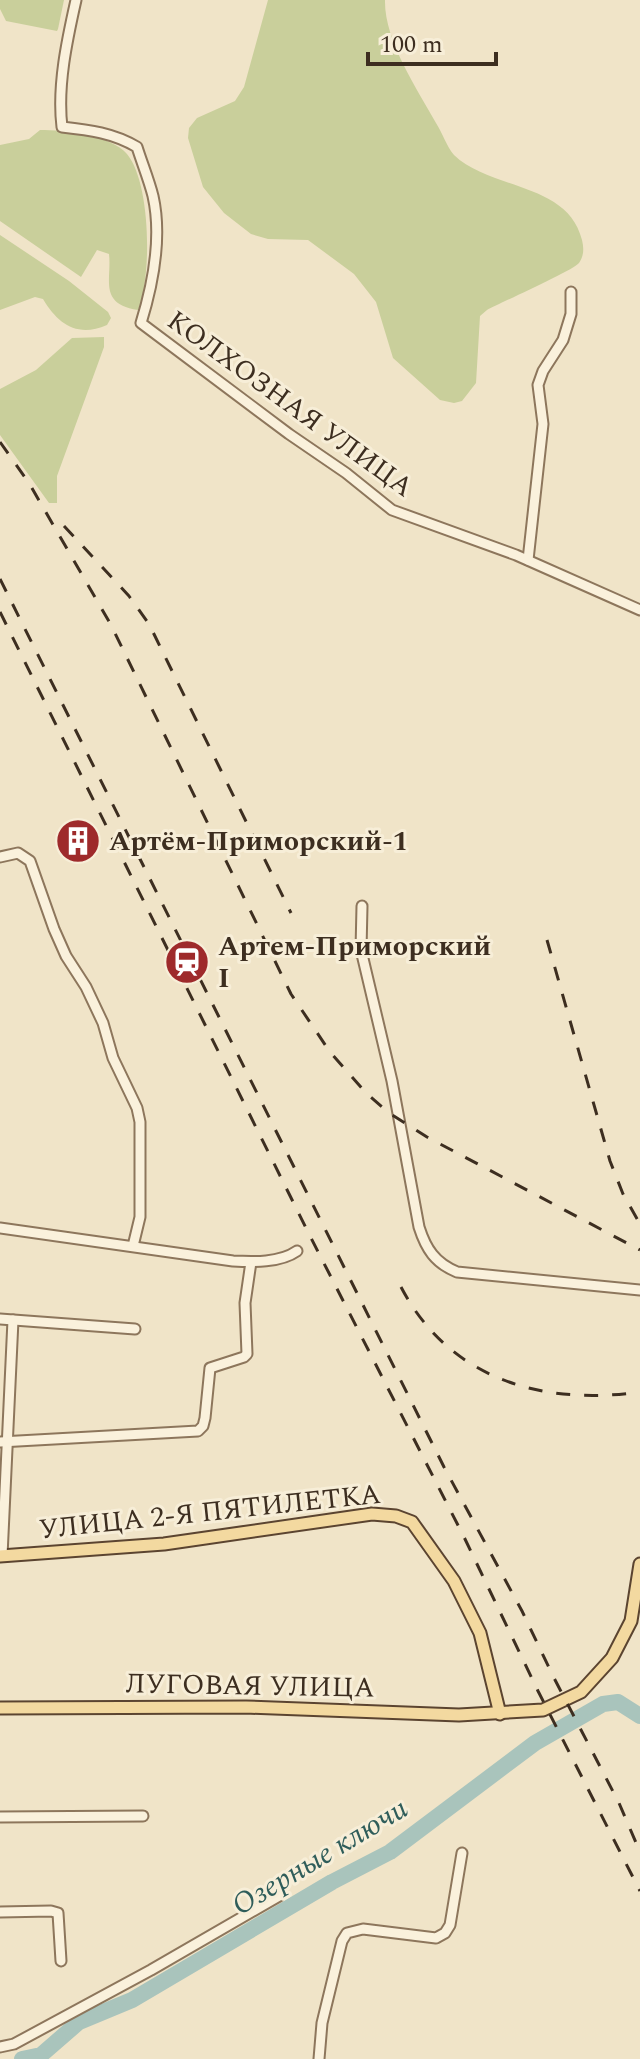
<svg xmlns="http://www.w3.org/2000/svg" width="640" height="2059" font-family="Spectral,serif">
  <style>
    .green { fill: #c9cf9b }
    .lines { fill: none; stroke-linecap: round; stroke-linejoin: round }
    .river { stroke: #a9c4bc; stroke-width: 16 }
    .minor-casing { stroke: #8d765c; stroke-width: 13 }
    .major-casing { stroke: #5b4430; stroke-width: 15 }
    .minor { stroke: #faf1dc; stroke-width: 9 }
    .major { stroke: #f3d9a0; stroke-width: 11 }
    .rail { stroke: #3d2e20; stroke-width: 3; stroke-dasharray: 14 14; stroke-linecap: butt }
    .labels { text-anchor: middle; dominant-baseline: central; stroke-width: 6; stroke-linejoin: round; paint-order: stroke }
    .street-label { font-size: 28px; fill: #3d2e20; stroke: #f7eed8 }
    .poi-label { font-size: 28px; font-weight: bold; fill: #3d2e20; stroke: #f7eed8; text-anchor: start }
    .water-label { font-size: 30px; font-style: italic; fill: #2f5d5a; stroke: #f7eed8 }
  </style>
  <rect width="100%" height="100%" fill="#f0e4c8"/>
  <g class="green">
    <polygon points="0,0 64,0 58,29 57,31 6,21 0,9"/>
    <path d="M 268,0 L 385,0 C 384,40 417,89 436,123 C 442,132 447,147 454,155 C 490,190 568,182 582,240 C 584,248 584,256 579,263 C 574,270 500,303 487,310 L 480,316 L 476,383 L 462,401 L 454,403 L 440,400 L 393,358 L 376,302 L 354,274 L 308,240 L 268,239 L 251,234 L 224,213 L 203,187 L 188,138 L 189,128 L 197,118 L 235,101 L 244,87 Z"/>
    <path d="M 40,130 C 63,130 111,135 127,154 C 151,183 152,277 138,310 C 98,304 112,279 109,254 L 97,250 L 81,277 L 0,221 L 0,145 L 29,139 Z"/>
    <path d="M 0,235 L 69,281 L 108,312 L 111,318 L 107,325 C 77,338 58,324 43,299 L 35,297 L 0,310 Z"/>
    <polygon points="104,337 104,347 57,476 57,503 49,503 0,435 0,389 36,370 72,338"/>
  </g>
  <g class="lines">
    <polyline class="river" points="22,2059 41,2055 79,2022 132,2000 332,1882 390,1852 535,1743 603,1704 618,1702 640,1716"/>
    <g class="minor-casing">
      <g id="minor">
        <path d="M 76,0 C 67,40 57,86 62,127 C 90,130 113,133 137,147 C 142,163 149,180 153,196 C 162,236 153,284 141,323 L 289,434 L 346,473 L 392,510 L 516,555 L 640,610"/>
        <polyline points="528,560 543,424 538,385 543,371 563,340 571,314 571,292"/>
        <polyline points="0,857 18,853 30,861 54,929 66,956 86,987 103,1023 113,1058 137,1108 140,1122 140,1217 133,1246"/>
        <path d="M 362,906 L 361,950 L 392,1081 L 419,1227 C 426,1249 435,1263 457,1272 L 640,1290"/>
        <path d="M 0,1228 L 233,1261 C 253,1262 280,1263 297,1251"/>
        <polyline points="0,1319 135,1329"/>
        <polyline points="0,1442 198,1431 203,1426 205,1418 210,1368 244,1357 247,1354 245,1303 251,1262"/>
        <polyline points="2,1556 13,1320"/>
        <polyline points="0,1817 143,1816"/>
        <polyline points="0,1912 51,1911 58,1913 61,1961"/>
        <polyline points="0,2047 14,2044 151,1970 279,1896"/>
        <polyline points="319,2059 322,2023 342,1941 347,1933 363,1929 436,1938 445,1933 450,1925 462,1853"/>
      </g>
    </g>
    <g class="major-casing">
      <g id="major">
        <polyline points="0,1556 164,1544 372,1514 396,1516 412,1522 454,1581 480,1633 500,1714"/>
        <polyline points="0,1708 246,1707 459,1715 543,1710 581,1692 612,1658 631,1621 640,1564"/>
      </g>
    </g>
    <use href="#minor" class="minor"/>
    <use href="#major" class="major"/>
    <g class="rail">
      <polyline points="0,442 29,483 111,625 291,994 330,1052 366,1093 389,1113 427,1137 640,1250"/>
      <polyline points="64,526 129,596 149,624 291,913"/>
      <polyline points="0,579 444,1467 522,1611 553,1676 619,1803 640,1852"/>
      <polyline points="0,612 310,1236 464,1537 538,1691 640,1891"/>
      <polyline points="547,940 610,1161 623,1194 640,1224"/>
      <path d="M 401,1287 C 449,1379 542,1406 640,1392"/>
    </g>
  </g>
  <defs>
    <g id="building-disc" transform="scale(2.3)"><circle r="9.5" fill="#9e2a2b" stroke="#f7eed8"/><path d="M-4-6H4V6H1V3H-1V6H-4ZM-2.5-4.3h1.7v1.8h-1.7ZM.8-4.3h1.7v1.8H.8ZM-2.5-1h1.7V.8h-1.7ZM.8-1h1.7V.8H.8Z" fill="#fff"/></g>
    <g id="station-disc" transform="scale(2.3)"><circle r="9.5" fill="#9e2a2b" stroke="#f7eed8"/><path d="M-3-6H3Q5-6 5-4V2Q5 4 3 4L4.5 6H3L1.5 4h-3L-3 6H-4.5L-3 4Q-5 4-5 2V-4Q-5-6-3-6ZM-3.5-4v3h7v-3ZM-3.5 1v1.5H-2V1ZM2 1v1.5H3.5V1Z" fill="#fff"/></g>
  </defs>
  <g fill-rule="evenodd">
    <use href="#building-disc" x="78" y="841"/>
    <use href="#station-disc" x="187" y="962"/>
  </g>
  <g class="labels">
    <g class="street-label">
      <text transform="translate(290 404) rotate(36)">КОЛХОЗНАЯ УЛИЦА</text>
      <text transform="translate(210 1512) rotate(-6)">УЛИЦА 2-Я ПЯТИЛЕТКА</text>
      <text transform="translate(250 1686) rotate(1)">ЛУГОВАЯ УЛИЦА</text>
    </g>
    <g class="poi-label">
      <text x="109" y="841">Артём-Приморский-1</text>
      <text x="218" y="946">Артем-Приморский<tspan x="218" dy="32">I</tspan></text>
    </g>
    <g class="water-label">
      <text transform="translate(320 1857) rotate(-31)">Озерные ключи</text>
    </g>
  </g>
  <path d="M368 52v12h128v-12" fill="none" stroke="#3d2e20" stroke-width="4"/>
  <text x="380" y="52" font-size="24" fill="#3d2e20" stroke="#f7eed8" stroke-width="6" paint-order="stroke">100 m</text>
</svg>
